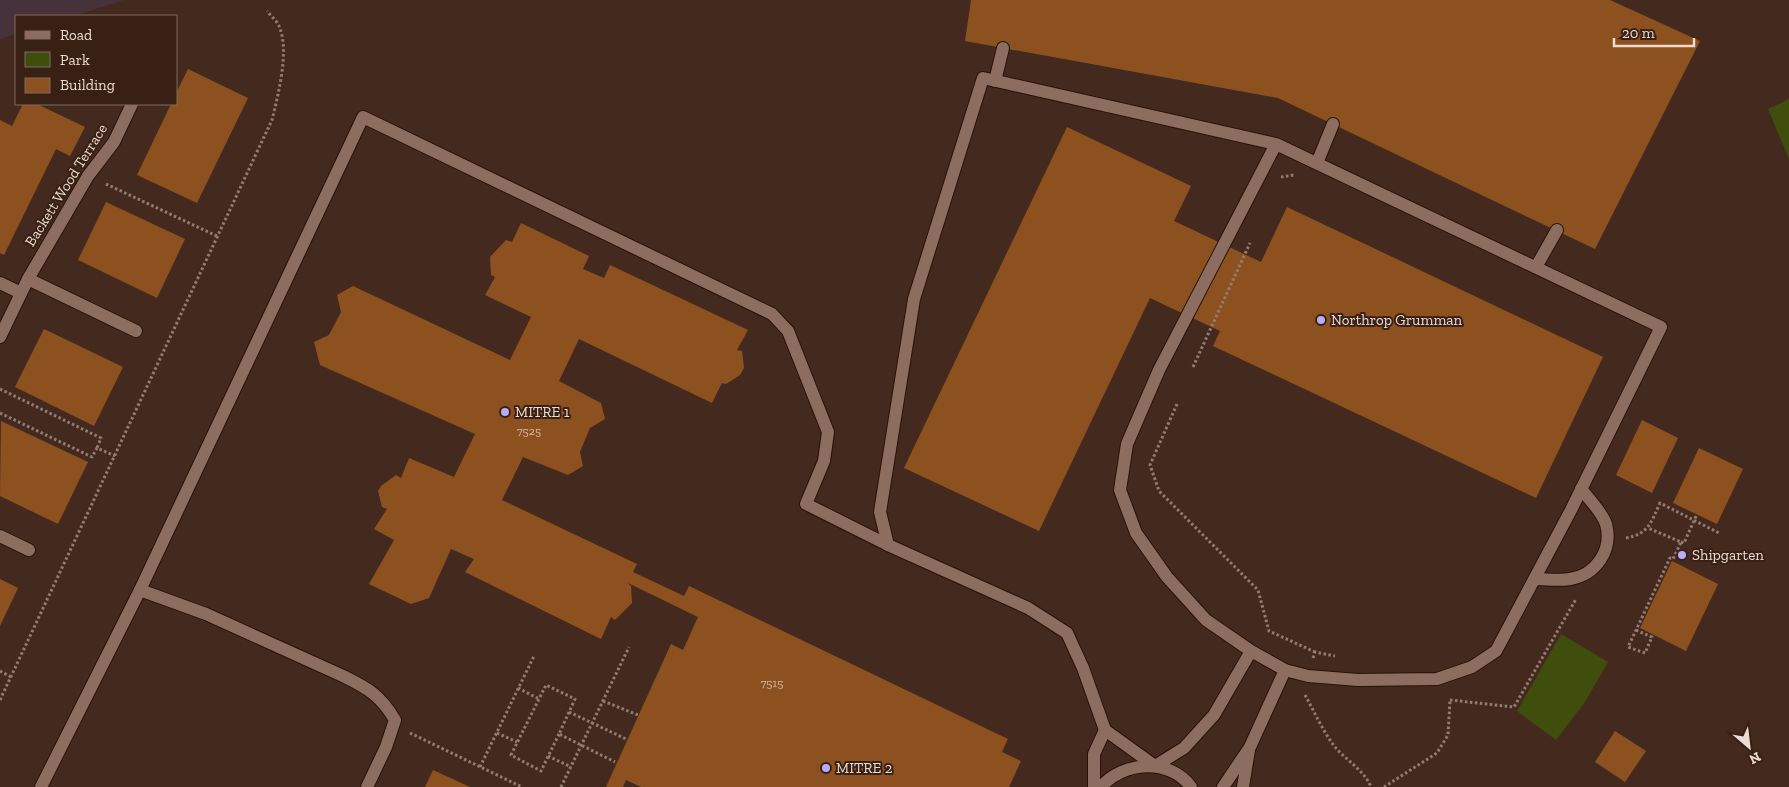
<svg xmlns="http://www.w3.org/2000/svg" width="1789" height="787" font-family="'Zilla Slab',serif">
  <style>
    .education { fill: #45323a }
    .green { fill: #3f4d0d }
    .building { fill: #8d5120 }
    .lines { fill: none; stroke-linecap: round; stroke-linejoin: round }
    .minor-casing { stroke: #291207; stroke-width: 14 }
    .path { stroke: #937d73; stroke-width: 3; stroke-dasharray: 2.5 2.5; stroke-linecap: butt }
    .minor { stroke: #8c6e60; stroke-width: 12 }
    .poi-dot { fill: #b6acf8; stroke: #392015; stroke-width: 2 }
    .labels { text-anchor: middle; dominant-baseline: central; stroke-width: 4; stroke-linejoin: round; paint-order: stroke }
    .number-label { font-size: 12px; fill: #d4b8a6 }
    .street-label { font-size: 15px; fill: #ecdbd3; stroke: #392015 }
    .poi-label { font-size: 15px; fill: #ecdbd3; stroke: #392015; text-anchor: start }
  </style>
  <rect width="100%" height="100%" fill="#442a1e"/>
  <polygon class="education" points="0,0 124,0 73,16 16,16 16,34 0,39"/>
  <g class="green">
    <polygon points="1789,99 1789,159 1768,109"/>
    <polygon points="1561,634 1608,662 1585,702 1556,740 1517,711"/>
  </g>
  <g class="building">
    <polygon points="971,0 1610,0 1700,41 1595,249 1278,98 965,41"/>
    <polygon points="188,69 248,98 197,203 137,175 171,104 176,104 176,93"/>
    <polygon points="23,104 37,104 85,127 70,156 56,149 4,255 0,253 0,120 12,126"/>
    <polygon points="1067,127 1191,186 1174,221 1261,262 1287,207 1603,357 1536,498 1213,346 1220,331 1150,298 1039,531 904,468"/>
    <polygon points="106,202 185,239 157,298 78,260"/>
    <polygon points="521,223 589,256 583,269 604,278 610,265 748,330 737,350 742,351 744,368 740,375 726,384 722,383 712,403 579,339 559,381 601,403 605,419 590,428 580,452 583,466 568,475 523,457 502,500 637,564 633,572 684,596 689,586 1008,739 1002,752 1021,761 1009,787 641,787 626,780 623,787 606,787 671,644 683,650 698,617 628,583 631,586 632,603 615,620 611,617 601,639 465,572 474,559 451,549 429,598 411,604 369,584 394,540 374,529 387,509 382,507 378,491 381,486 396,475 401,478 409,458 454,477 475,434 320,365 314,342 329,335 341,312 337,295 353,286 510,360 531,317 485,295 495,277 491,275 490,257 506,240 512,242"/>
    <polygon points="44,329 123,367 94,426 15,387"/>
    <polygon points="1642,420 1678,438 1652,493 1616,475"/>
    <polygon points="1,421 88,462 58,524 0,496"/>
    <polygon points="1699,448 1743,469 1717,524 1673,503"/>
    <polygon points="1672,561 1718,584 1686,651 1640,628"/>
    <polygon points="0,579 18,588 0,626"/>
    <polygon points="1615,731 1646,751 1625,782 1595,762"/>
    <polygon points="433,770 470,787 425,787"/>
  </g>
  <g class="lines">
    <g class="minor-casing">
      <g id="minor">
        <polyline points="995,81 1003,48"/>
        <polyline points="1317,163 1333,124"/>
        <polyline points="1536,267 1557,230"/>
        <polyline points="28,279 136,331"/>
        <polyline points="0,283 21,293"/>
        <polyline points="0,337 28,279 88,176 114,142 132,104"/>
        <polyline points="0,536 29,550"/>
        <path d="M 1535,579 C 1546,579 1559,581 1570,579 C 1596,575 1613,550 1606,524 C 1602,512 1589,499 1581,489"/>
        <polyline points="1251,651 1214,715 1184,748 1155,766 1105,730 1083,668 1067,633 1028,608 888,545 880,512 914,299 983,78 1276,144 1661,327 1571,510 1496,651 1472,667 1437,679 1358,680 1308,676 1285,670 1251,651 1206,620 1167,577 1136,533 1120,490 1127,444 1159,370 1276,144"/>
        <polyline points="41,787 140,590"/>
        <path d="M 367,787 L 386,747 L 395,720 C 381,696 368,688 343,676 L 206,614 L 140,590 L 363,117 L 772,314 L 788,331 L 828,432 L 824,461 L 806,504 L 888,545"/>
        <polyline points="1094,787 1094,754 1105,730"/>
        <path d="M 1101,787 C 1123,761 1170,758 1191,787"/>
        <polyline points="1223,787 1250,747 1285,670"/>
        <polyline points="1243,787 1249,750"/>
      </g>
    </g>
    <g class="path">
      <polyline points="1281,177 1294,175"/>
      <polyline points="106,184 219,237"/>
      <polyline points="1193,367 1250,243"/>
      <polyline points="0,389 101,438 97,448"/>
      <polyline points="1177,404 1150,465 1159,491 1258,590 1269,631 1315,652"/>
      <polyline points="0,413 92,457 97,448 115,456"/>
      <path d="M 1626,538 C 1649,534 1651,522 1660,503 L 1719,533"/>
      <polyline points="1681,542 1684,543 1697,514"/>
      <polyline points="1636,630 1652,637 1645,653 1628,647 1670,558 1673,559 1681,542 1648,528"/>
      <polyline points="1313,658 1315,652 1335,656"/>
      <polyline points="0,671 11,677"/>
      <polyline points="518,688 539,699"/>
      <path d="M 1305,695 C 1314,711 1322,729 1332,743 C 1343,759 1364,769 1371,787"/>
      <path d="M 0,700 L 272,120 C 278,95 290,50 279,26 C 277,21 270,15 267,11"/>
      <polyline points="1450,700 1514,707 1576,599"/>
      <polyline points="603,701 638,715"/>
      <polyline points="569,712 626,739"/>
      <polyline points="410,733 522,787"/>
      <polyline points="497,733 517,742"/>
      <polyline points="559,734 541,771 511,755 546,685 575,699 559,734 615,762"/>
      <polyline points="548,756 571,767"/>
      <polyline points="480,767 534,656"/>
      <polyline points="561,787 629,647"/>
      <polyline points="1384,787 1437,753 1448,735 1450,700"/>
    </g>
    <use href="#minor" class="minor"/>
  </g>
  <g class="poi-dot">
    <circle cx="1321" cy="320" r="5"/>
    <circle cx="505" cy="412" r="5"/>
    <circle cx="1682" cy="555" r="5"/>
    <circle cx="826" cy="768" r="5"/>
  </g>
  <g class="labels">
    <g class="number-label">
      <text x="529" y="431">7525</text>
      <text x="772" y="683">7515</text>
    </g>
    <g class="street-label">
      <text transform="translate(66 185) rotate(-58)">Backett Wood Terrace</text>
    </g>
    <g class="poi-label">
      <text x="1331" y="320">Northrop Grumman</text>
      <text x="515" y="412">MITRE 1</text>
      <text x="1692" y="555">Shipgarten</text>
      <text x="836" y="768">MITRE 2</text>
    </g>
  </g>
  <rect x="15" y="15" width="162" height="90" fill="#392015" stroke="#816b61"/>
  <rect x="25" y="31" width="25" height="8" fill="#8c6e60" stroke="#816b61"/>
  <text x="60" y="40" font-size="15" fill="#ecdbd3">Road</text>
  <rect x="25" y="52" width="25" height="15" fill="#3f4d0d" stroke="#816b61"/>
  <text x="60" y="65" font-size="15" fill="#ecdbd3">Park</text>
  <rect x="25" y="78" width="25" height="15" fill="#8d5120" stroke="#816b61"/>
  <text x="60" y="90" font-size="15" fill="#ecdbd3">Building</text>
  <g transform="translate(1749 747) rotate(152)" stroke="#392015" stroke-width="4" paint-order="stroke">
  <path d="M0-4L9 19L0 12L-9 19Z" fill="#ecdbd3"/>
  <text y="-8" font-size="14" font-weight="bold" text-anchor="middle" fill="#ecdbd3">N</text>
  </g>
  <path d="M1614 38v8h80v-8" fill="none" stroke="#ecdbd3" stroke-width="2.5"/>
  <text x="1622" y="38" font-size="15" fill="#ecdbd3" stroke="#392015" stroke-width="4" paint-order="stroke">20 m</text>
</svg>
